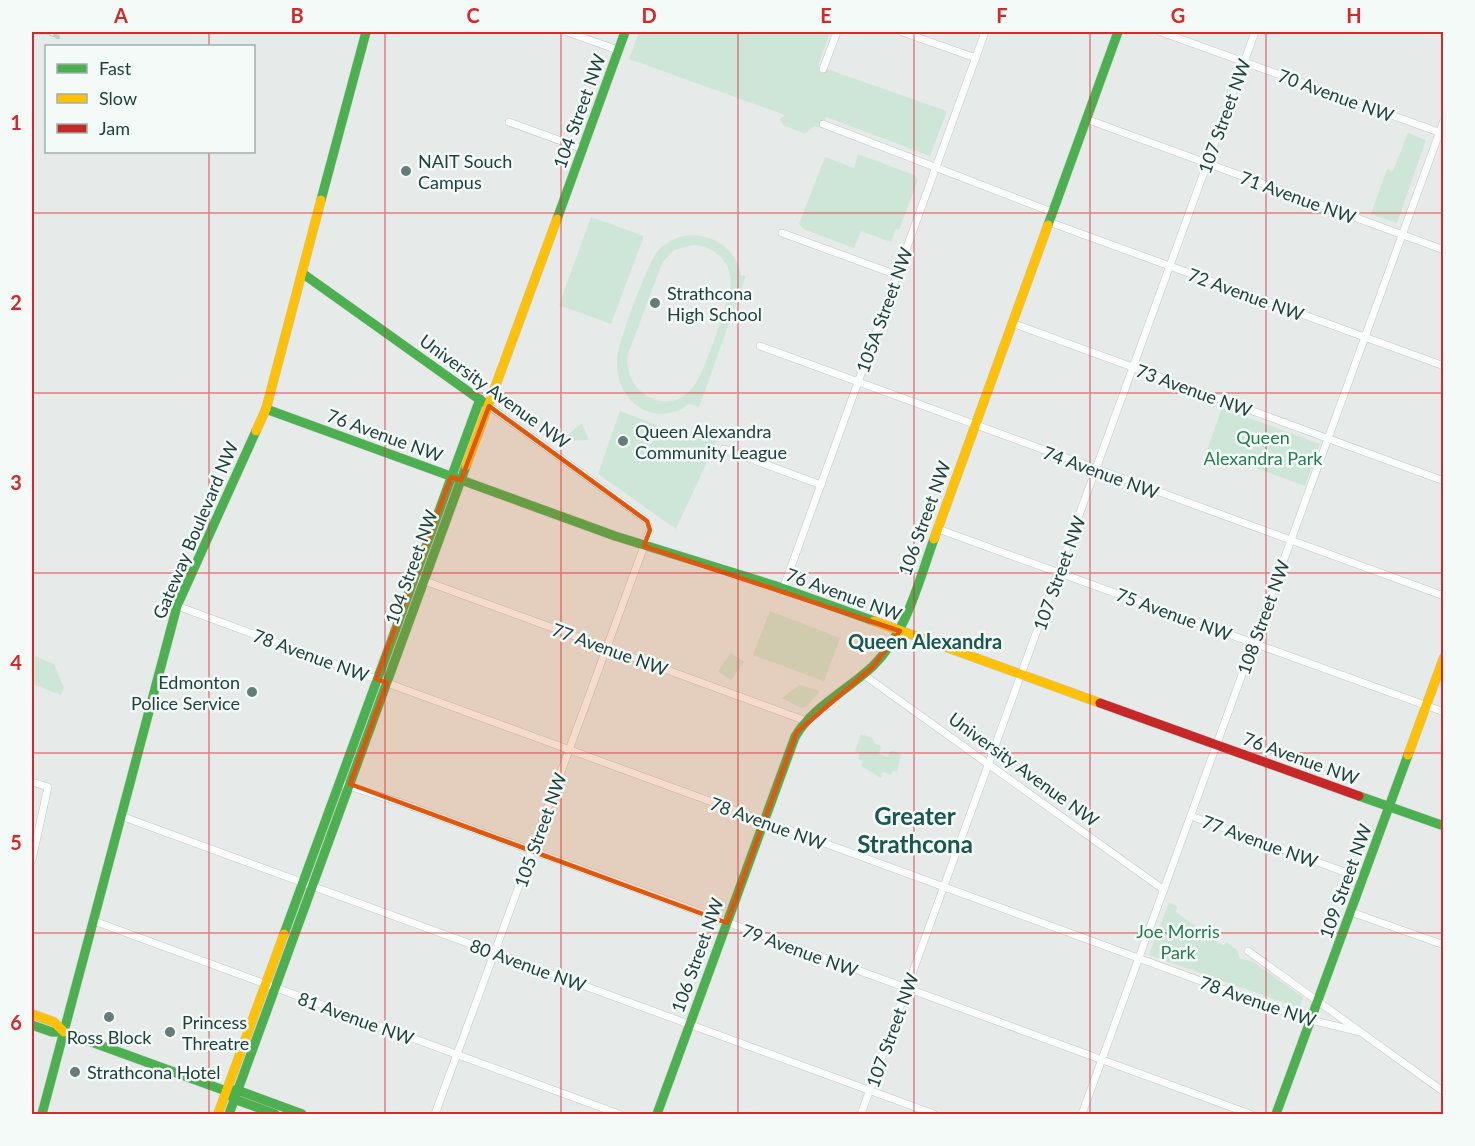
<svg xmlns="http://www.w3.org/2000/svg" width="1475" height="1146" font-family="Lato,sans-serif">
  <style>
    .green { fill: #cee6d7; fill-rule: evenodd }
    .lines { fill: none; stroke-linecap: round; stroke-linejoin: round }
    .street-casing { stroke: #c3c8c6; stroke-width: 8 }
    .fast-casing { stroke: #c1c9c7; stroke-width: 10 }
    .slow-casing { stroke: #c1c9c7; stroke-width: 10 }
    .jam-casing { stroke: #c1c9c7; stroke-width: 10 }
    .street { stroke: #fbfcfc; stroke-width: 7 }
    .fast { stroke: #4caf50; stroke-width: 9 }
    .slow { stroke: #ffc107; stroke-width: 9 }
    .jam { stroke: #c62828; stroke-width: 9 }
    .rail-casing { stroke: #c7cccb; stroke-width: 4.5 }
    .rail { stroke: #f4faf8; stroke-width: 2; stroke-dasharray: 7; stroke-linecap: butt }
    .marked { fill: #de580e; fill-opacity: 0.2; stroke: #de580e; stroke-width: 4.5; stroke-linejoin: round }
    .grid { fill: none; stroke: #d62828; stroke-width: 1.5; stroke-opacity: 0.55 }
    .poi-dot { fill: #657d79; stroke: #f4faf8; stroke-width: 2 }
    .labels { text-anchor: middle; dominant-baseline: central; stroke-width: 5; stroke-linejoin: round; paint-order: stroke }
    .street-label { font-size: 18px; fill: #20423c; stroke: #f4faf8 }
    .poi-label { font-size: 18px; fill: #20423c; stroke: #f4faf8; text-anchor: start }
    .park-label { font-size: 18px; fill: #267e50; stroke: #f4faf8 }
    .neighbourhood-label { font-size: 20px; font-weight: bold; fill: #1a574e; stroke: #f4faf8 }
    .district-label { font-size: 24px; font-weight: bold; fill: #1a574e; stroke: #f4faf8 }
    .neatline { fill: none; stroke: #d62828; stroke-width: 2 }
    .grid-label { font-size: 20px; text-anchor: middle; font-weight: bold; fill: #d62828 }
  </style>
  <rect width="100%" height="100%" fill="#e6ebe9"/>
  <g class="green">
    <polygon points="639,32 830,32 818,66 947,111 930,156 826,117 821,128 814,126 805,134 783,125 780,119 785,115 629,59"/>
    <polygon points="1408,133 1426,140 1397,223 1371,214 1387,169 1393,171"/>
    <polygon points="858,154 914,175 918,180 899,230 896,229 891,242 861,231 854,248 803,229 799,224 825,157 854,168"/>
    <polygon points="591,217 644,236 611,324 559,305"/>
    <path d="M 692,235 C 716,236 736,249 741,275 L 746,276 L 699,407 L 689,404 C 653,430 615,401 617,360 C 617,344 649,260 659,249 C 669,240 680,236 692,235 ZM 692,245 C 717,246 734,264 730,290 C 725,310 705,371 694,386 C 669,420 622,393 628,354 L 663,261 L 674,250 Z"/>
    <polygon points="1222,408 1320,444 1305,486 1207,450"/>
    <polygon points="620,411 693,439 720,434 676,529 598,474"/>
    <polygon points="582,423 589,440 562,441 562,440"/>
    <polygon points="770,611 840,638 824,681 753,655"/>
    <polygon points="731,653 744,662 731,680 718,671"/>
    <polygon points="32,655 54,664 64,688 61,695 32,684"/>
    <polygon points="799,685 820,691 806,707 801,708 782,698"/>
    <polygon points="861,734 872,738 875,744 881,746 879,754 888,757 891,750 901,754 897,772 893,771 891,775 883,772 881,778 861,766 863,761 858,759 860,753 855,751"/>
    <polygon points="1169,902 1177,907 1176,912 1223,946 1226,942 1237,950 1240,959 1252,961 1303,997 1300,1008 1149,955"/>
  </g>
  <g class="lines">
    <g class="street-casing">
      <g id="street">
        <polyline points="567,32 618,50"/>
        <polyline points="902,32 976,58"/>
        <polyline points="1161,32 1444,134"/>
        <polyline points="823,69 837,32"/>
        <polyline points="1086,119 1444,250"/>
        <polyline points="509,122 583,149"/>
        <polyline points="823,124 1052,212"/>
        <polyline points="1049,222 1444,366"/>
        <polyline points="782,233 897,275"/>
        <polyline points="1012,323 1444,481"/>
        <polyline points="760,346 1444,596"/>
        <polyline points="724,449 821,485"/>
        <polyline points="938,529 1444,712"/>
        <polyline points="414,577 806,721"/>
        <polyline points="783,589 985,32"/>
        <polyline points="177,606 1299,1017 1360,1032"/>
        <polyline points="864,675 1164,890"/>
        <polyline points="32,782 48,787 32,860"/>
        <polyline points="339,783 405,804 1250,1114"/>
        <polyline points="121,816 934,1114"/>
        <polyline points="1191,816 1364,879"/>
        <polyline points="1351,912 1444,945"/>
        <polyline points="94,921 619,1114"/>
        <polyline points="1248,951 1444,1092"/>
        <polyline points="435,1114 650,530 645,519 489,406"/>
        <polyline points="861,1114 1255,32"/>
        <polyline points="1082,1114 1444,120"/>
      </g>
    </g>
    <g class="fast-casing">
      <g id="fast">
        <polyline points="321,200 366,32"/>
        <polyline points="557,219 625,32"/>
        <polyline points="1048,225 1118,32"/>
        <polyline points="302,273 483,402"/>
        <polyline points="266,409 615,536 776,586 874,621"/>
        <polyline points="1359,796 1444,826"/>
        <polyline points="284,934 480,399"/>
        <polyline points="32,1025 52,1032 64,1032 226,1091 237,1090 302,1114"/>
        <polyline points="230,1095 234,1099 275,1114"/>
        <polyline points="42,1114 177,606 256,431"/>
        <polyline points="229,1114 466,466"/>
        <path d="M 657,1114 L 795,737 C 812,707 848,690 873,666 C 907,632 918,583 934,539"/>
        <polyline points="1276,1114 1408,755"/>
      </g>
    </g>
    <g class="slow-casing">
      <g id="slow">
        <polyline points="256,431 266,409 321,200"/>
        <polyline points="466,466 557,219"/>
        <polyline points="934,539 1048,225"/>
        <polyline points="874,621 1100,703"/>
        <polyline points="1408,755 1444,657"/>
        <polyline points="32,1014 54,1022 64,1032"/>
        <polyline points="218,1114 284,934"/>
      </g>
    </g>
    <g class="jam-casing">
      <polyline id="jam" points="1100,703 1359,796"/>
    </g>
    <use href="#street" class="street"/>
    <use href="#fast" class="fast"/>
    <use href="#slow" class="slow"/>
    <use href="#jam" class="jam"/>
    <g class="rail-casing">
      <polyline id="rail" points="47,32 58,37"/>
    </g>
    <use href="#rail" class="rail"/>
  </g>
  <path class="marked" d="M 489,406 L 647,521 L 650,530 L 644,546 L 900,631 L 873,667 L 797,732 L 727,923 L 350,784 L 387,683 L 376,679 L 451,477 L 461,480 Z"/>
  <path class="grid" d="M 209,32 L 209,46M 385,32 L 385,1114M 561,32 L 561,1114M 738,32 L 738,1114M 914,32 L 914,1114M 1090,32 L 1090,1114M 1266,32 L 1266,1114M 209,152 L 209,1114M 32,213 L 1444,213M 32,393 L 1444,393M 32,573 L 1444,573M 32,753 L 1444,753M 32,933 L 1444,933"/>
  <g class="poi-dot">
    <circle cx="406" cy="171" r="6"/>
    <circle cx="655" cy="303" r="6"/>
    <circle cx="623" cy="441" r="6"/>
    <circle cx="252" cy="692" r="6"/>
    <circle cx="109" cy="1017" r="6"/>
    <circle cx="170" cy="1032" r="6"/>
    <circle cx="75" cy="1072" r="6"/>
  </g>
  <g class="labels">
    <g class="street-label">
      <text transform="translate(1336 95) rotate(20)">70 Avenue NW</text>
      <text transform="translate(579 111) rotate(-70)">104 Street NW</text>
      <text transform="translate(1224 116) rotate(-70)">107 Street NW</text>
      <text transform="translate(1298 197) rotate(20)">71 Avenue NW</text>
      <text transform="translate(1246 294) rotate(20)">72 Avenue NW</text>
      <text transform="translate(884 310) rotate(-70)">105A Street NW</text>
      <text transform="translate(1194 390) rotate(20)">73 Avenue NW</text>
      <text transform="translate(495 391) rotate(36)">University Avenue NW</text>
      <text transform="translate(385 435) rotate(20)">76 Avenue NW</text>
      <text transform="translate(1101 472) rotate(20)">74 Avenue NW</text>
      <text transform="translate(924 518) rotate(-70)">106 Street NW</text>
      <text transform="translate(195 530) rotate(-67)">Gateway Boulevard NW</text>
      <text transform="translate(411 567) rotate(-70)">104 Street NW</text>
      <text transform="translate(1059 573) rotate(-70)">107 Street NW</text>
      <text transform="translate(844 594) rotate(20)">76 Avenue NW</text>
      <text transform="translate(1174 614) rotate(20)">75 Avenue NW</text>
      <text transform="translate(1263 617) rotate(-70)">108 Street NW</text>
      <text transform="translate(610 649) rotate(20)">77 Avenue NW</text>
      <text transform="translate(311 655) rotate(20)">78 Avenue NW</text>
      <text transform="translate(1301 758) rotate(20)">76 Avenue NW</text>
      <text transform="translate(1024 769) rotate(36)">University Avenue NW</text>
      <text transform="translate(768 823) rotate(20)">78 Avenue NW</text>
      <text transform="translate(540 830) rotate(-70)">105 Street NW</text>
      <text transform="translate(1260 841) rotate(20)">77 Avenue NW</text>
      <text transform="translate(1345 881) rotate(-70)">109 Street NW</text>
      <text transform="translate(800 950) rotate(20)">79 Avenue NW</text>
      <text transform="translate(697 955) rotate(-70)">106 Street NW</text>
      <text transform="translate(528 965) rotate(20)">80 Avenue NW</text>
      <text transform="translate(1258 1001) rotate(19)">78 Avenue NW</text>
      <text transform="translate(356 1018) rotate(20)">81 Avenue NW</text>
      <text transform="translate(892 1030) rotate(-70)">107 Street NW</text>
    </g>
    <g class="poi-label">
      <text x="418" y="161">NAIT Souch<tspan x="418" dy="21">Campus</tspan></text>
      <text x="667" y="293">Strathcona<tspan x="667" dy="21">High School</tspan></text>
      <text x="635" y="431">Queen Alexandra<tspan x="635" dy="21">Community League</tspan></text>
      <text x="240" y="682" text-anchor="end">Edmonton<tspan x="240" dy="21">Police Service</tspan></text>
      <text x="182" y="1022">Princess<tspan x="182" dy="21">Threatre</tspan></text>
      <text x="109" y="1037" text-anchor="middle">Ross Block</text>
      <text x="87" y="1072">Strathcona Hotel</text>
    </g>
    <g class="park-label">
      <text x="1263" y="437">Queen<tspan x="1263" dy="21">Alexandra Park</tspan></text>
      <text x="1178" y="931">Joe Morris<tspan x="1178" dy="21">Park</tspan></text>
    </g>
    <g class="neighbourhood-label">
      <text x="925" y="641">Queen Alexandra</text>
    </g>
    <g class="district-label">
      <text x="915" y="815">Greater<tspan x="915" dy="28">Strathcona</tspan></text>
    </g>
  </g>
  <rect width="1475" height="1146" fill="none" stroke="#f4faf8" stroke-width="66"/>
  <rect x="45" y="45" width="210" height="108" fill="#f4faf8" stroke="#9fb0ad" stroke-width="1.5"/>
  <rect x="57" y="64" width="30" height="9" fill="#4caf50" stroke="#9fb0ad" stroke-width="1.5"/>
  <text x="99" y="75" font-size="18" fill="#20423c">Fast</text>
  <rect x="57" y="94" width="30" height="9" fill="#ffc107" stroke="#9fb0ad" stroke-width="1.5"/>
  <text x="99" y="105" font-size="18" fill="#20423c">Slow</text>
  <rect x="57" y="124" width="30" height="9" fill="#c62828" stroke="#9fb0ad" stroke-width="1.5"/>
  <text x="99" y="135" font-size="18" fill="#20423c">Jam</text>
  <rect x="33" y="33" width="1409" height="1080" class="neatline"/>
  <g class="grid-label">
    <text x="121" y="23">A</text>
    <text x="297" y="23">B</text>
    <text x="473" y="23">C</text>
    <text x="649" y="23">D</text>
    <text x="826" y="23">E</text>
    <text x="1002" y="23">F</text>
    <text x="1178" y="23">G</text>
    <text x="1354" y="23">H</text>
    <text x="16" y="130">1</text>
    <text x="16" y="310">2</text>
    <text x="16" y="490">3</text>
    <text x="16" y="670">4</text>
    <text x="16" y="850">5</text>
    <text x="16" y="1030">6</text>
  </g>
</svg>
